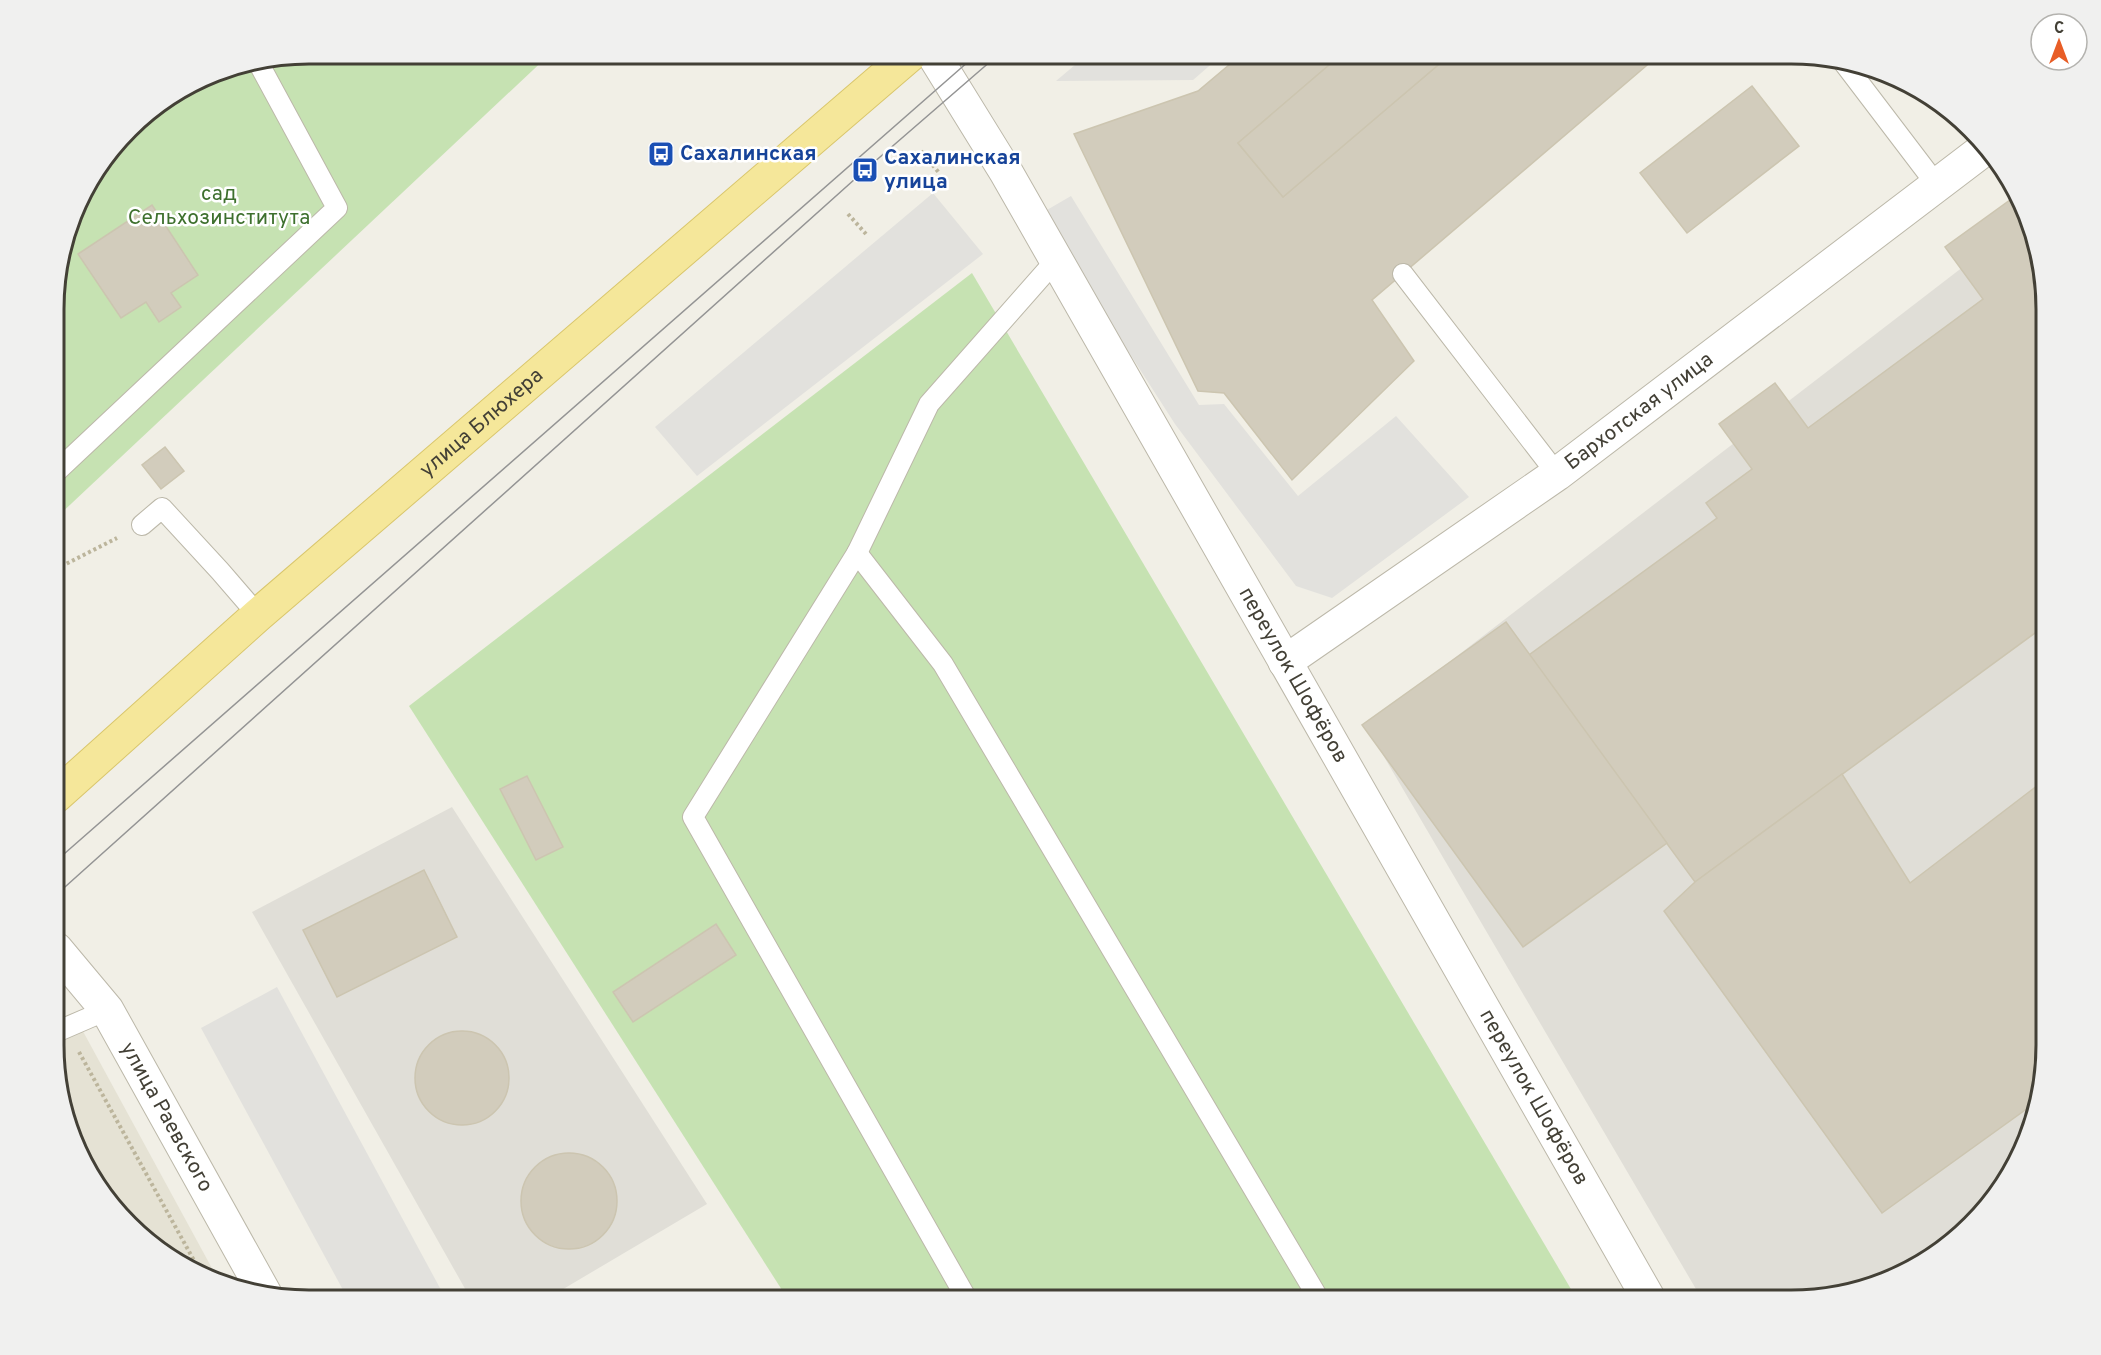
<svg xmlns="http://www.w3.org/2000/svg" width="2101" height="1355" font-family="Overpass,sans-serif">
  <style>
    .residential { fill: #e5e2d4 }
    .industrial { fill: #e0ded7 }
    .green { fill: #c6e2b2 }
    .parking { fill: #e2e1dd }
    .building { fill: #d2ccbc; stroke: #ccc5b0; stroke-width: 1.5 }
    .lines { fill: none; stroke-linecap: round; stroke-linejoin: round }
    .lane-casing { stroke: #bcb8a9; stroke-width: 22 }
    .street-casing { stroke: #bcb8a9; stroke-width: 35 }
    .primary-casing { stroke: #d9c66c; stroke-width: 35 }
    .path { stroke: #bcb59c; stroke-width: 4; stroke-dasharray: 3 3; stroke-linecap: butt }
    .lane { stroke: #fff; stroke-width: 20 }
    .street { stroke: #fff; stroke-width: 33 }
    .primary { stroke: #f5e79a; stroke-width: 33 }
    .tram { stroke: #949494; stroke-width: 1.5 }
    .labels { text-anchor: middle; dominant-baseline: central; stroke-width: 5; stroke-linejoin: round; paint-order: stroke }
    .transit-label { font-size: 21px; font-weight: bold; fill: #164399; stroke: #fff; text-anchor: start }
    .park-label { font-size: 21px; fill: #3e702e; stroke: #fff }
    .street-label { font-size: 21px; fill: #434036; stroke: #fff }
    .rim { fill: none; stroke: #434036; stroke-width: 3 }
  </style>
  <rect width="100%" height="100%" fill="#f1efe6"/>
  <polygon class="residential" points="73,1013 220,1283 167,1258 88,1173 56,1078 56,1020"/>
  <g class="industrial">
    <polygon points="2024,220 2046,293 2046,1062 2034,1127 2004,1188 1919,1267 1808,1300 1703,1301 1366,726"/>
    <polygon points="452,807 707,1204 543,1301 472,1301 252,912"/>
  </g>
  <g class="green">
    <polygon points="310,54 550,54 56,518 56,277 81,196 141,118 212,73"/>
    <polygon points="972,273 1578,1301 789,1301 409,706"/>
  </g>
  <g class="parking">
    <polygon points="1088,54 1223,54 1193,80 1056,81"/>
    <polygon points="933,193 983,254 697,476 655,427"/>
    <polygon points="1071,196 1199,405 1224,404 1298,496 1396,416 1469,497 1332,598 1296,586 1175,424 1040,214"/>
    <polygon points="277,987 447,1301 349,1301 201,1028"/>
  </g>
  <g class="building">
    <polygon points="1242,54 1342,54 1238,143 1283,197 1451,54 1660,54 1372,300 1414,361 1292,480 1224,393 1198,391 1074,134 1198,91"/>
    <polygon points="1342,54 1451,54 1283,197 1238,143"/>
    <polygon points="1752,86 1799,146 1687,233 1640,173"/>
    <polygon points="2017,195 2033,248 2031,250 2035,256 2046,293 2046,625 1695,882 1529,655 1717,518 1706,503 1752,469 1719,424 1775,383 1808,428 1983,299 1945,247"/>
    <polygon points="152,205 198,275 171,293 181,307 159,322 146,302 121,318 78,254"/>
    <polygon points="165,447 184,471 161,489 142,465"/>
    <polygon points="1506,622 1667,843 1523,947 1362,725"/>
    <polygon points="1842,774 1910,883 2046,779 2046,1062 2039,1100 1882,1213 1664,911 1695,882"/>
    <polygon points="527,776 563,847 536,860 500,789"/>
    <polygon points="424,870 457,937 337,997 303,930"/>
    <polygon points="716,924 736,955 633,1022 613,992"/>
    <circle cx="462" cy="1078" r="47"/>
    <circle cx="569" cy="1201" r="48"/>
  </g>
  <g class="lines">
    <g class="lane-casing">
      <g id="lane">
        <polyline points="1844,63 1936,184"/>
        <polyline points="1403,274 1557,474"/>
        <polyline points="56,472 337,208 259,64"/>
        <polyline points="142,525 162,508 220,571 258,615"/>
        <polyline points="857,553 943,664 1320,1301"/>
        <polyline points="56,1032 107,1010"/>
        <polyline points="968,1301 693,817 857,553 929,404 1056,260"/>
      </g>
    </g>
    <g class="street-casing">
      <g id="street">
        <path id="s1" d="M 933,54 L 1006,172 L 1650,1301"/>
        <path id="s2" d="M 1285,662 L 1557,474 L 1983,150"/>
        <path id="s3" d="M 56,949 L 107,1010 L 265,1294"/>
      </g>
    </g>
    <g class="primary-casing">
      <g id="primary">
        <path id="s4" d="M 56,796 L 258,615 L 911,54"/>
      </g>
    </g>
    <g class="path">
      <polyline points="921,151 940,174"/>
      <polyline points="848,214 866,234"/>
      <polyline points="56,569 117,538"/>
      <polyline points="79,1052 202,1275"/>
    </g>
    <use href="#lane" class="lane"/>
    <use href="#street" class="street"/>
    <use href="#primary" class="primary"/>
    <g class="tram">
      <polyline points="56,861 977,54"/>
      <polyline points="56,895 865,170 999,54"/>
    </g>
  </g>
  <defs>
    <g id="bus-square" transform="scale(1.35)"><rect x="-9" y="-9" width="18" height="18" rx="4" fill="#1a4fb4" stroke="#fff"/><path d="M-5-6H5V4H4V6H2V4H-2V6H-4V4H-5ZM-3.5-4V0h7V-4ZM-3.5 1.2v1.5H-2V1.2ZM2 1.2v1.5H3.5V1.2Z" fill="#fff"/></g>
  </defs>
  <g fill-rule="evenodd">
    <use href="#bus-square" x="661" y="154"/>
    <use href="#bus-square" x="865" y="170"/>
  </g>
  <g class="labels">
    <g class="transit-label">
      <text x="680" y="154">Сахалинская</text>
      <text x="884" y="158">Сахалинская<tspan x="884" dy="24">улица</tspan></text>
    </g>
    <g class="park-label">
      <text x="219" y="194">сад<tspan x="219" dy="24">Сельхозинститута</tspan></text>
    </g>
    <g class="street-label">
      <text stroke="none"><textPath href="#s2" startOffset="434">Бархотская улица</textPath></text>
      <text stroke="none"><textPath href="#s4" startOffset="566">улица Блюхера</textPath></text>
      <text stroke="none"><textPath href="#s1" startOffset="718">переулок Шофёров</textPath></text>
      <text stroke="none"><textPath href="#s1" startOffset="1204">переулок Шофёров</textPath></text>
      <text stroke="none"><textPath href="#s3" startOffset="202">улица Раевского</textPath></text>
    </g>
  </g>
  <path d="M0 0H2101V1355H0ZM309 64H1791A245 245 0 0 1 2036 309V1045A245 245 0 0 1 1791 1290H309A245 245 0 0 1 64 1045V309A245 245 0 0 1 309 64Z" fill="#f0f0ef" fill-rule="evenodd"/>
  <path class="rim" d="M309 64H1791A245 245 0 0 1 2036 309V1045A245 245 0 0 1 1791 1290H309A245 245 0 0 1 64 1045V309A245 245 0 0 1 309 64Z"/>
  <g transform="translate(2059 42)"><circle r="28" fill="#ffffff" stroke="#b4b3af" stroke-width="1.5"/>
  <path d="M0-4.5L10 22L0 15L-10 22Z" fill="#e85d26"/>
  <text y="-9" font-size="16" font-weight="bold" text-anchor="middle" fill="#434036">С</text>
  </g>
</svg>
